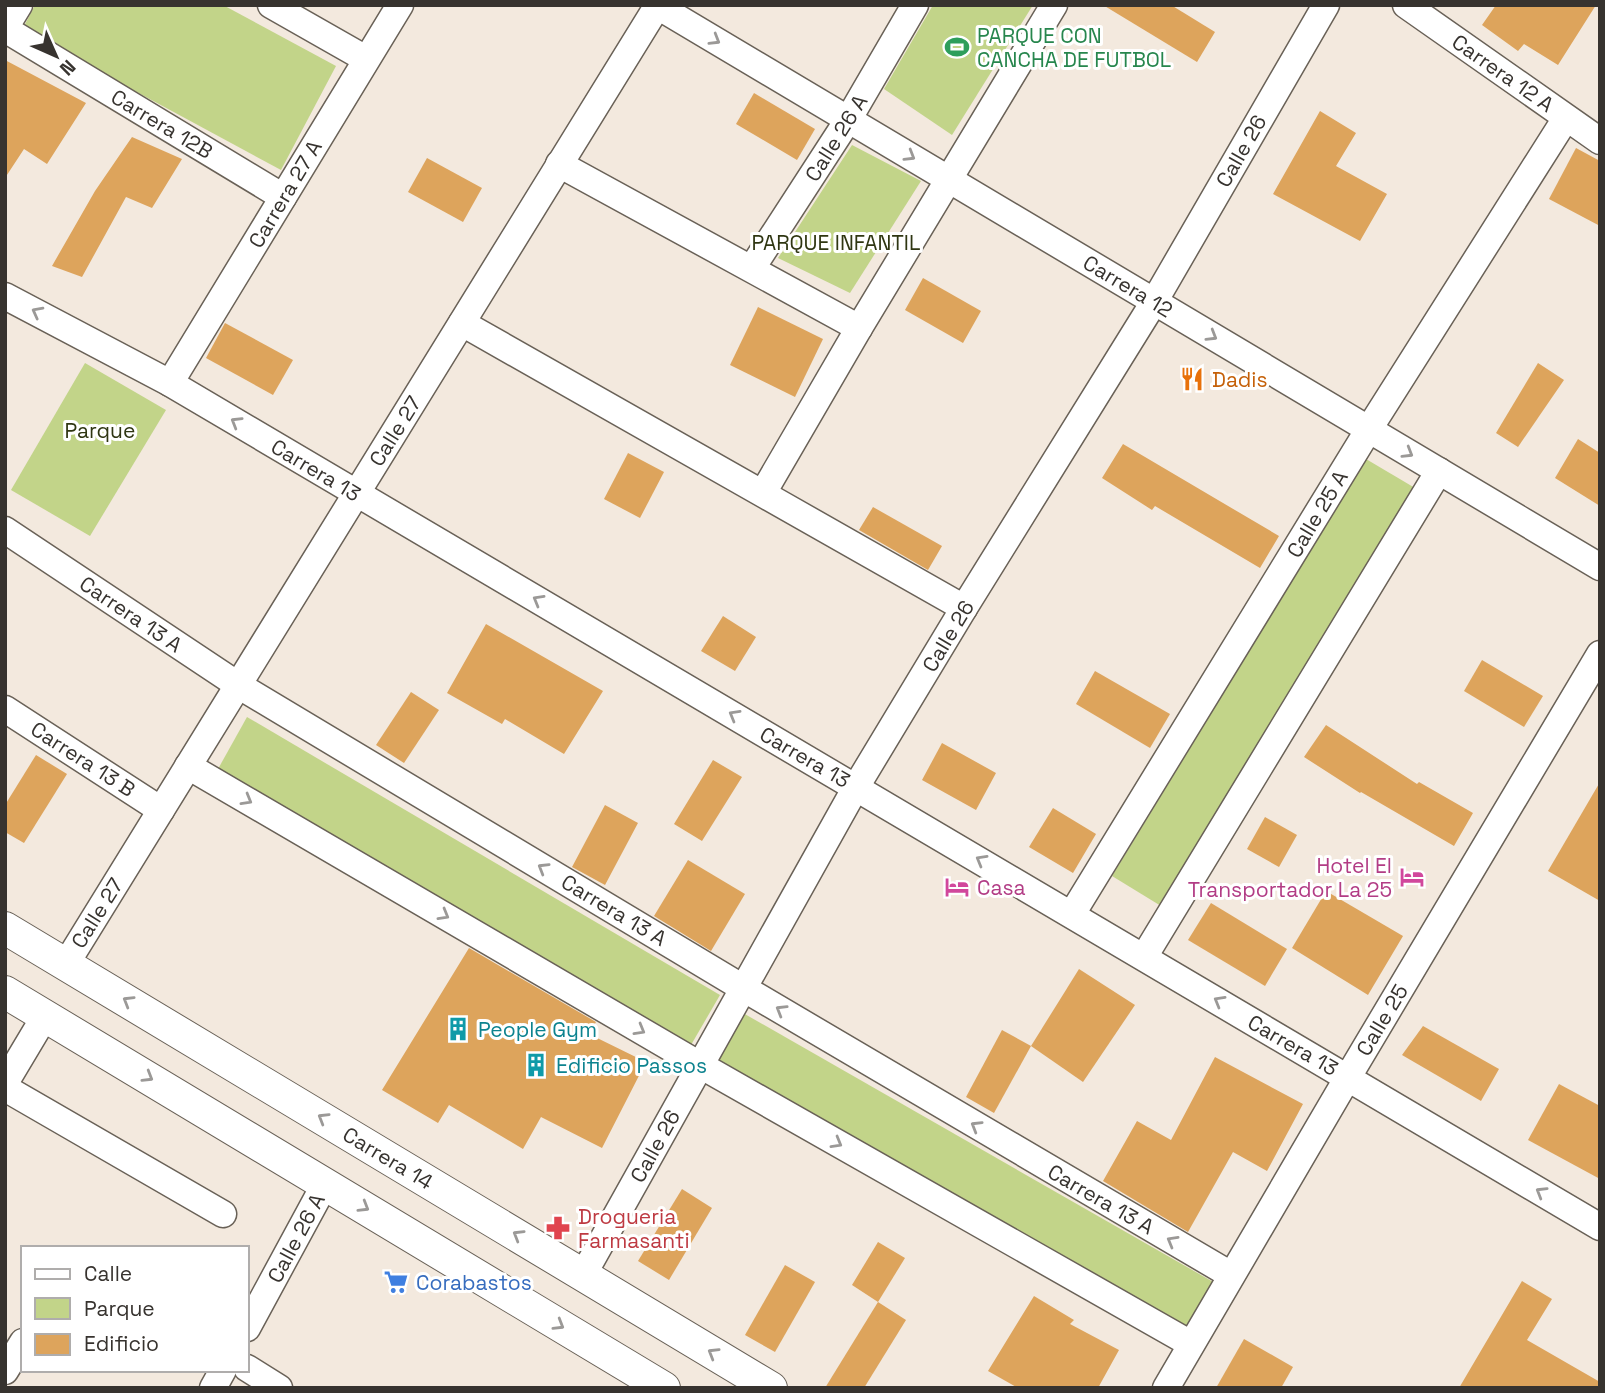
<svg xmlns="http://www.w3.org/2000/svg" width="1605" height="1393" font-family="'Space Grotesk',sans-serif">
  <style>
    .green { fill: #c2d489 }
    .building { fill: #dda45c }
    .lines { fill: none; stroke-linecap: round; stroke-linejoin: round }
    .minor-casing { stroke: #696157; stroke-width: 29 }
    .tertiary-casing { stroke: #696157; stroke-width: 34 }
    .minor { stroke: #fff; stroke-width: 26 }
    .tertiary { stroke: #fff; stroke-width: 32 }
    .oneway { stroke: #9b9997 }
    .labels { text-anchor: middle; dominant-baseline: central; stroke-width: 6; stroke-linejoin: round; paint-order: stroke }
    .leisure-label { font-size: 21px; fill: #27864d; stroke: #fff; text-anchor: start }
    .street-label { font-size: 21px; fill: #37332f; stroke: #fff }
    .park-label { font-size: 21px; fill: #2f3612; stroke: #fff }
    .food-label { font-size: 21px; fill: #c56008; stroke: #fff; text-anchor: start }
    .hotel-label { font-size: 21px; fill: #b23c85; stroke: #fff; text-anchor: end }
    .culture-label { font-size: 21px; fill: #0d838f; stroke: #fff; text-anchor: start }
    .health-label { font-size: 21px; fill: #be3a42; stroke: #fff; text-anchor: start }
    .shop-label { font-size: 21px; fill: #366cbe; stroke: #fff; text-anchor: start }
  </style>
  <rect width="100%" height="100%" fill="#f3e9de"/>
  <g class="green">
    <polygon points="35,5 223,5 336,66 281,170 22,30"/>
    <polygon points="933,5 1033,5 952,135 884,89"/>
    <polygon points="852,145 921,181 850,293 778,258"/>
    <polygon points="85,363 166,410 90,536 11,490"/>
    <polygon points="1366,459 1415,488 1161,906 1112,876"/>
    <polygon points="247,717 720,995 691,1045 218,769"/>
    <polygon points="743,1013 1215,1283 1186,1332 714,1065"/>
  </g>
  <g class="building">
    <polygon points="1103,5 1171,5 1215,32 1197,62"/>
    <polygon points="1496,5 1596,5 1558,65 1524,44 1518,51 1482,25"/>
    <polygon points="5,60 86,103 47,164 24,149 5,178"/>
    <polygon points="754,93 815,129 797,160 736,124"/>
    <polygon points="1320,111 1356,133 1336,166 1387,194 1360,241 1273,194"/>
    <polygon points="132,137 182,159 152,208 126,197 82,277 52,266 95,191"/>
    <polygon points="1576,148 1600,161 1600,226 1549,199"/>
    <polygon points="427,158 482,188 463,222 408,192"/>
    <polygon points="923,278 981,311 963,343 905,310"/>
    <polygon points="758,307 823,339 795,397 730,365"/>
    <polygon points="225,323 293,360 273,395 206,358"/>
    <polygon points="1538,363 1564,380 1518,447 1496,433"/>
    <polygon points="1578,439 1600,453 1600,506 1555,478"/>
    <polygon points="1123,444 1279,536 1260,568 1155,506 1152,510 1102,478"/>
    <polygon points="628,453 664,472 640,518 604,499"/>
    <polygon points="873,507 942,546 928,570 859,530"/>
    <polygon points="723,616 756,637 735,671 701,651"/>
    <polygon points="486,624 603,691 564,754 505,719 502,724 447,693"/>
    <polygon points="1482,660 1543,696 1524,727 1464,691"/>
    <polygon points="1095,671 1170,714 1150,748 1076,704"/>
    <polygon points="411,692 439,710 404,763 376,745"/>
    <polygon points="1326,725 1417,784 1419,782 1473,813 1454,846 1361,792 1360,793 1304,757"/>
    <polygon points="942,743 996,773 976,810 922,780"/>
    <polygon points="36,755 67,774 24,843 5,832 5,805"/>
    <polygon points="713,760 742,777 702,841 674,824"/>
    <polygon points="1600,782 1600,901 1548,871"/>
    <polygon points="605,805 638,823 605,885 572,867"/>
    <polygon points="1053,808 1096,834 1073,873 1029,847"/>
    <polygon points="1265,817 1297,835 1279,867 1247,849"/>
    <polygon points="688,860 745,894 711,951 654,916"/>
    <polygon points="1326,891 1403,936 1368,995 1292,948"/>
    <polygon points="1211,903 1287,949 1265,986 1188,940"/>
    <polygon points="469,948 596,1022 589,1034 646,1062 602,1148 541,1117 523,1149 449,1105 438,1123 382,1090"/>
    <polygon points="1079,969 1135,1005 1083,1082 1031,1046"/>
    <polygon points="1423,1026 1499,1069 1481,1101 1402,1055"/>
    <polygon points="1002,1030 1031,1046 994,1113 966,1097"/>
    <polygon points="1215,1057 1303,1104 1267,1171 1233,1152 1188,1232 1103,1181 1137,1121 1171,1140"/>
    <polygon points="1559,1084 1600,1106 1600,1179 1528,1140"/>
    <polygon points="682,1189 712,1208 669,1280 638,1261"/>
    <polygon points="878,1242 905,1258 878,1302 852,1285"/>
    <polygon points="785,1265 815,1282 775,1352 745,1335"/>
    <polygon points="1522,1281 1552,1299 1527,1340 1600,1382 1600,1388 1459,1388"/>
    <polygon points="1034,1296 1074,1320 1070,1324 1119,1350 1098,1388 1018,1388 988,1371"/>
    <polygon points="878,1302 906,1320 864,1388 825,1388"/>
    <polygon points="1244,1339 1293,1367 1281,1388 1216,1388"/>
  </g>
  <g class="lines">
    <g class="minor-casing">
      <g id="minor">
        <polyline points="271,5 366,59"/>
        <polyline points="656,5 1600,567"/>
        <polyline points="1406,5 1600,141"/>
        <polyline points="5,28 19,5"/>
        <polyline points="5,29 283,197"/>
        <polyline points="559,164 859,328"/>
        <polyline points="752,268 848,120 915,5"/>
        <polyline points="5,296 170,383 1600,1227"/>
        <polyline points="462,323 964,608"/>
        <polyline points="170,383 400,5"/>
        <polyline points="763,493 859,328 1054,5"/>
        <polyline points="5,530 238,685 743,988 1231,1275"/>
        <polyline points="5,709 161,810"/>
        <polyline points="188,766 700,1065 1191,1344"/>
        <polyline points="1072,914 1369,429 1566,118"/>
        <polyline points="1144,957 1439,471"/>
        <polyline points="66,964 658,5"/>
        <polyline points="5,1083 45,1016"/>
        <polyline points="5,1088 223,1214"/>
        <polyline points="583,1275 856,787 964,608 1154,302 1326,5"/>
        <polyline points="247,1328 325,1184"/>
        <polyline points="247,1368 279,1388"/>
        <polyline points="5,1371 23,1342"/>
        <polyline points="213,1388 223,1370"/>
        <polyline points="1166,1388 1348,1077 1600,654"/>
      </g>
    </g>
    <g class="tertiary-casing">
      <g id="tertiary">
        <polyline points="5,928 771,1388"/>
        <polyline points="5,992 664,1388"/>
      </g>
    </g>
    <use href="#minor" class="minor"/>
    <use href="#tertiary" class="tertiary"/>
  </g>
  <defs><path id="oneway-chevron" d="M-2-3.5L2.5 0L-2 3.5" fill="none" stroke-width="1.6" stroke-linecap="round" stroke-linejoin="round" transform="scale(1.75)"/></defs>
  <g class="oneway">
    <use href="#oneway-chevron" transform="translate(715 40) rotate(31)"/>
    <use href="#oneway-chevron" transform="translate(910 156) rotate(31)"/>
    <use href="#oneway-chevron" transform="translate(37 312) rotate(-152)"/>
    <use href="#oneway-chevron" transform="translate(1212 336) rotate(31)"/>
    <use href="#oneway-chevron" transform="translate(236 422) rotate(-149)"/>
    <use href="#oneway-chevron" transform="translate(1408 453) rotate(31)"/>
    <use href="#oneway-chevron" transform="translate(538 600) rotate(-150)"/>
    <use href="#oneway-chevron" transform="translate(734 715) rotate(-150)"/>
    <use href="#oneway-chevron" transform="translate(247 800) rotate(30)"/>
    <use href="#oneway-chevron" transform="translate(981 860) rotate(-150)"/>
    <use href="#oneway-chevron" transform="translate(543 868) rotate(-149)"/>
    <use href="#oneway-chevron" transform="translate(444 915) rotate(30)"/>
    <use href="#oneway-chevron" transform="translate(128 1001) rotate(-149)"/>
    <use href="#oneway-chevron" transform="translate(1219 1001) rotate(-150)"/>
    <use href="#oneway-chevron" transform="translate(781 1010) rotate(-149)"/>
    <use href="#oneway-chevron" transform="translate(640 1030) rotate(30)"/>
    <use href="#oneway-chevron" transform="translate(148 1077) rotate(31)"/>
    <use href="#oneway-chevron" transform="translate(323 1118) rotate(-149)"/>
    <use href="#oneway-chevron" transform="translate(976 1126) rotate(-149)"/>
    <use href="#oneway-chevron" transform="translate(837 1143) rotate(30)"/>
    <use href="#oneway-chevron" transform="translate(1541 1192) rotate(-149)"/>
    <use href="#oneway-chevron" transform="translate(364 1207) rotate(31)"/>
    <use href="#oneway-chevron" transform="translate(518 1235) rotate(-149)"/>
    <use href="#oneway-chevron" transform="translate(1172 1241) rotate(-150)"/>
    <use href="#oneway-chevron" transform="translate(559 1325) rotate(31)"/>
    <use href="#oneway-chevron" transform="translate(713 1353) rotate(-149)"/>
  </g>
  <defs>
    <g id="stadium-bare" transform="scale(1.89)"><path d="M0-5a6.5 5 0 1 0 0 10a6.5 5 0 1 0 0-10ZM-3.5-1.8h7v3.6h-7Z" fill="#2e9e5b" stroke="#fff" stroke-width="2.5" paint-order="stroke"/></g>
    <g id="restaurant-bare" transform="scale(1.89)"><path d="M-5-6h1v4h1v-4h1v4h1v-4h1v5L-1.5 .5V6h-2V.5L-5-1ZM5-6V6H3V1.5H1.5Q1.5-4 5-6Z" fill="#e8710a" stroke="#fff" stroke-width="2.5" paint-order="stroke"/></g>
    <g id="hotel-bare" transform="scale(1.89)"><path d="M-6-4.5h1.5V1H6V5H4.5V3h-9V5H-6ZM-4 0a1.8 1.8 0 1 1 3.6 0ZM.5 0V-2.5h3Q6-2.5 6 0Z" fill="#d1479c" stroke="#fff" stroke-width="2.5" paint-order="stroke"/></g>
    <g id="building-bare" transform="scale(1.89)"><path d="M-4-6H4V6H1V3H-1V6H-4ZM-2.5-4.3h1.7v1.8h-1.7ZM.8-4.3h1.7v1.8H.8ZM-2.5-1h1.7V.8h-1.7ZM.8-1h1.7V.8H.8Z" fill="#0f9aa8" stroke="#fff" stroke-width="2.5" paint-order="stroke"/></g>
    <g id="pharmacy-bare" transform="scale(1.89)"><path d="M-2-6h4v4h4v4h-4v4h-4v-4h-4v-4h4Z" fill="#e0444e" stroke="#fff" stroke-width="2.5" paint-order="stroke"/></g>
    <g id="supermarket-bare" transform="scale(1.89)"><path d="M-6-5.5h2.5l.6 2H6L4.5 2H-2.5L-4.4-4H-6ZM-1.5 3.2a1.3 1.3 0 1 0 .1 0ZM3 3.2a1.3 1.3 0 1 0 .1 0Z" fill="#3f7fe0" stroke="#fff" stroke-width="2.5" paint-order="stroke"/></g>
  </defs>
  <g fill-rule="evenodd">
    <use href="#stadium-bare" x="957" y="47"/>
    <use href="#restaurant-bare" x="1192" y="379"/>
    <use href="#hotel-bare" x="1412" y="877"/>
    <use href="#hotel-bare" x="957" y="887"/>
    <use href="#building-bare" x="458" y="1029"/>
    <use href="#building-bare" x="536" y="1065"/>
    <use href="#pharmacy-bare" x="558" y="1228"/>
    <use href="#supermarket-bare" x="396" y="1282"/>
  </g>
  <g class="labels">
    <g class="leisure-label">
      <text x="977" y="35">PARQUE CON<tspan x="977" dy="24">CANCHA DE FUTBOL</tspan></text>
    </g>
    <g class="street-label">
      <text transform="translate(1503 73) rotate(35)">Carrera 12 A</text>
      <text transform="translate(162 124) rotate(31)">Carrera 12B</text>
      <text transform="translate(836 138) rotate(-58)">Calle 26 A</text>
      <text transform="translate(1241 151) rotate(-60)">Calle 26</text>
      <text transform="translate(285 194) rotate(-59)">Carrera 27 A</text>
      <text transform="translate(1128 286) rotate(31)">Carrera 12</text>
      <text transform="translate(395 431) rotate(-58)">Calle 27</text>
      <text transform="translate(316 470) rotate(31)">Carrera 13</text>
      <text transform="translate(1317 514) rotate(-59)">Calle 25 A</text>
      <text transform="translate(131 614) rotate(34)">Carrera 13 A</text>
      <text transform="translate(948 636) rotate(-59)">Calle 26</text>
      <text transform="translate(805 757) rotate(30)">Carrera 13</text>
      <text transform="translate(83 759) rotate(33)">Carrera 13 B</text>
      <text transform="translate(614 910) rotate(31)">Carrera 13 A</text>
      <text transform="translate(97 913) rotate(-58)">Calle 27</text>
      <text transform="translate(1382 1020) rotate(-59)">Calle 25</text>
      <text transform="translate(1293 1045) rotate(30)">Carrera 13</text>
      <text transform="translate(655 1146) rotate(-61)">Calle 26</text>
      <text transform="translate(388 1158) rotate(31)">Carrera 14</text>
      <text transform="translate(1101 1199) rotate(30)">Carrera 13 A</text>
      <text transform="translate(296 1238) rotate(-62)">Calle 26 A</text>
    </g>
    <g class="park-label">
      <text x="836" y="242">PARQUE INFANTIL</text>
      <text x="100" y="430">Parque</text>
    </g>
    <g class="food-label">
      <text x="1212" y="379">Dadis</text>
    </g>
    <g class="hotel-label">
      <text x="1392" y="865">Hotel El<tspan x="1392" dy="24">Transportador La 25</tspan></text>
      <text x="977" y="887" text-anchor="start">Casa</text>
    </g>
    <g class="culture-label">
      <text x="478" y="1029">People Gym</text>
      <text x="556" y="1065">Edificio Passos</text>
    </g>
    <g class="health-label">
      <text x="578" y="1216">Drogueria<tspan x="578" dy="24">Farmasanti</tspan></text>
    </g>
    <g class="shop-label">
      <text x="416" y="1282">Corabastos</text>
    </g>
  </g>
  <rect width="1605" height="1393" fill="none" stroke="#37332f" stroke-width="14"/>
  <rect x="21" y="1246" width="228" height="126" fill="#ffffff" stroke="#afadac" stroke-width="2"/>
  <rect x="35" y="1269" width="35" height="10" fill="#ffffff" stroke="#afadac" stroke-width="2"/>
  <text x="84" y="1281" font-size="21" fill="#37332f">Calle</text>
  <rect x="35" y="1298" width="35" height="21" fill="#c2d489" stroke="#afadac" stroke-width="2"/>
  <text x="84" y="1316" font-size="21" fill="#37332f">Parque</text>
  <rect x="35" y="1334" width="35" height="21" fill="#dda45c" stroke="#afadac" stroke-width="2"/>
  <text x="84" y="1351" font-size="21" fill="#37332f">Edificio</text>
  <g transform="translate(56 56) rotate(135)" stroke="#ffffff" stroke-width="5" paint-order="stroke">
  <path d="M0-5L12 26L0 18L-12 26Z" fill="#37332f"/>
  <text y="-10" font-size="19" font-weight="bold" text-anchor="middle" fill="#37332f">N</text>
  </g>
</svg>
